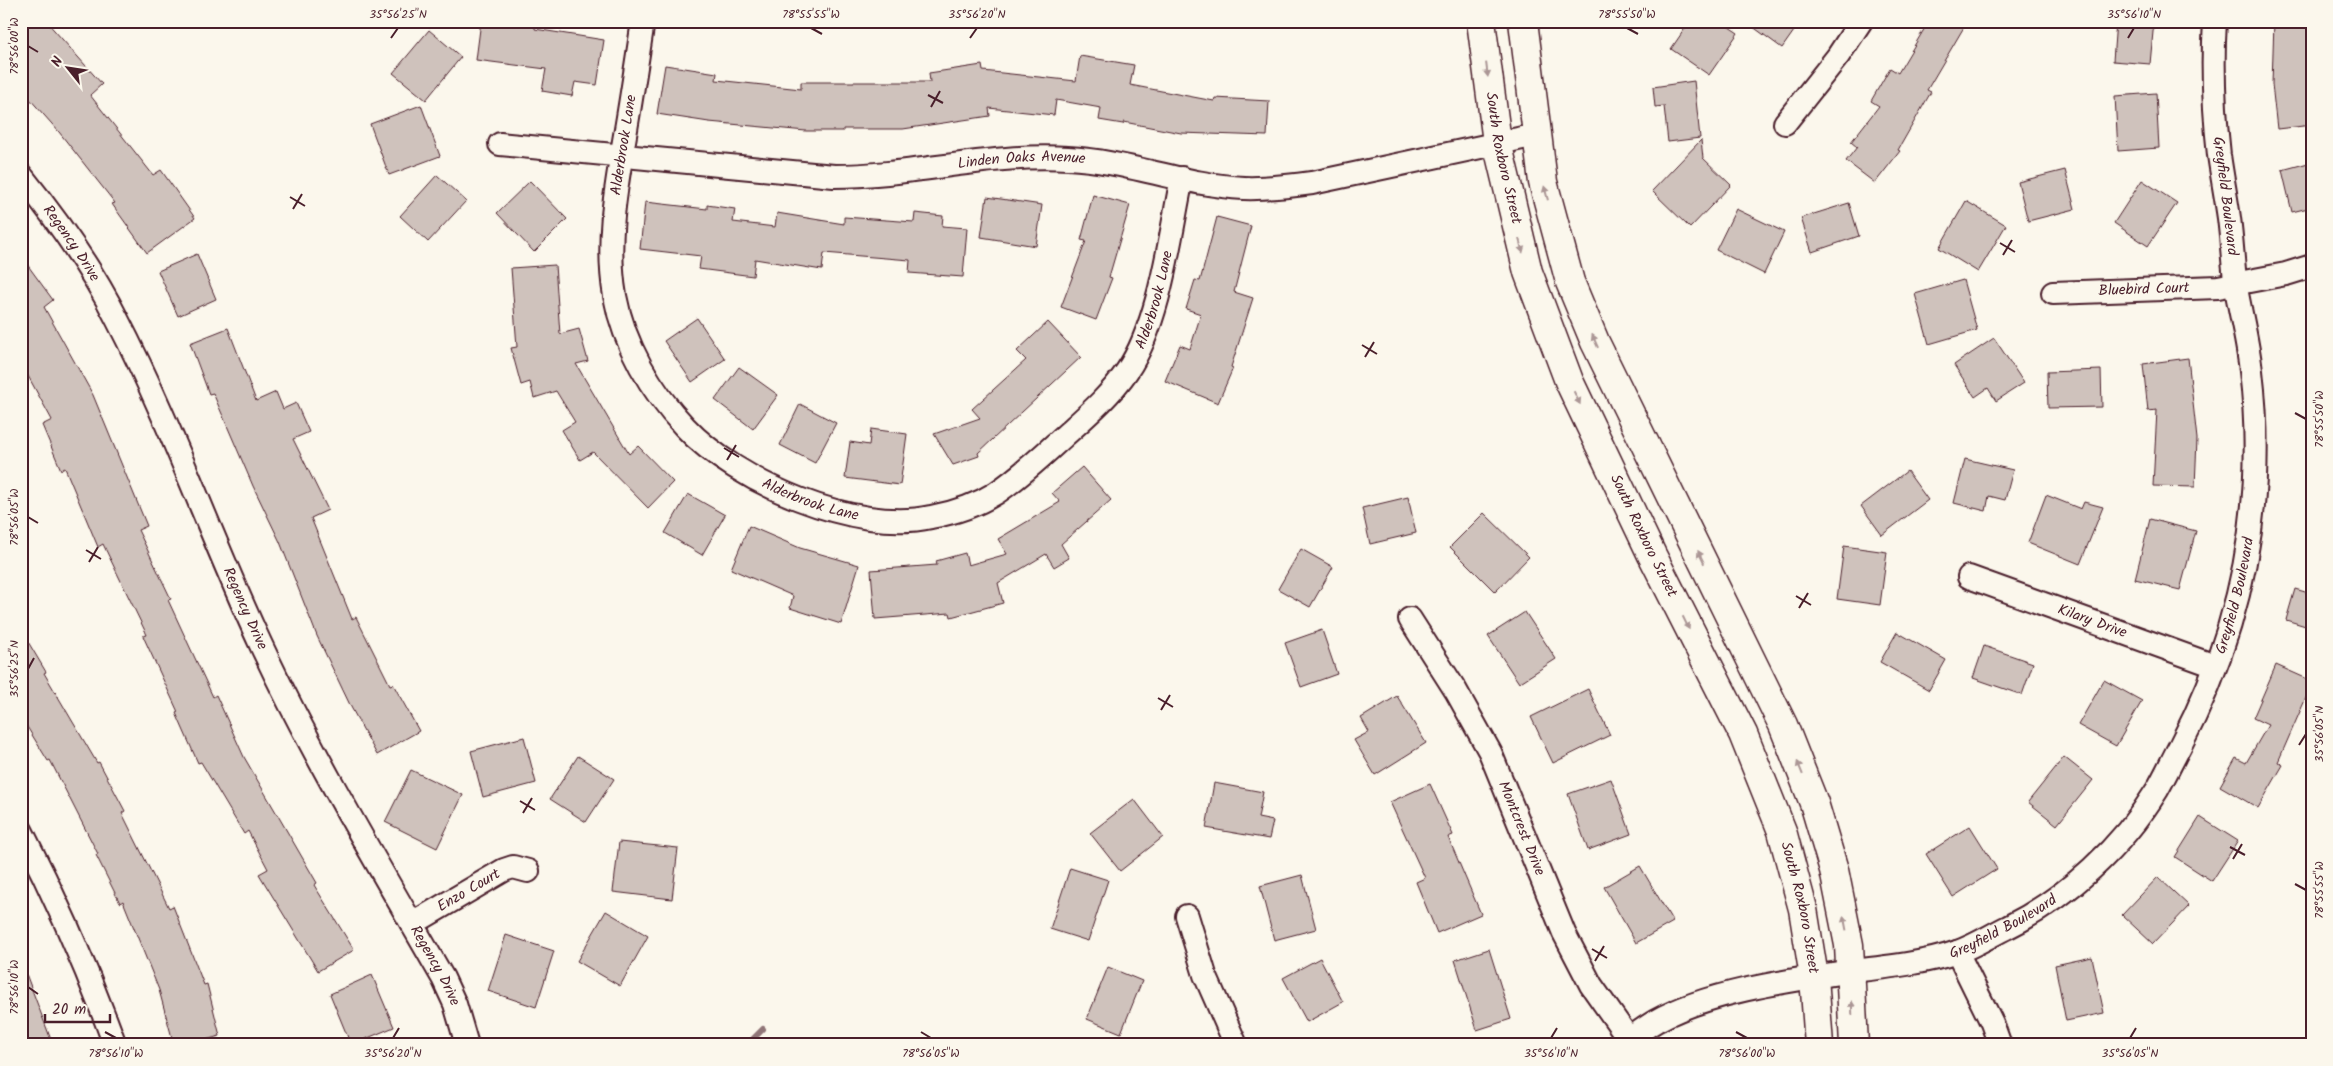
<svg xmlns="http://www.w3.org/2000/svg" width="2333" height="1066" font-family="Kalam,sans-serif">
  <style>
    .lines { fill: none; stroke-linecap: round; stroke-linejoin: round }
    .stream { stroke: #907477; stroke-width: 6 }
    .building { fill: #cfc2bc; stroke: #4a1f2b }
    .minor-casing { stroke: #4a1f2b; stroke-width: 26 }
    .tertiary-casing { stroke: #4a1f2b; stroke-width: 31 }
    .minor { stroke: #fbf7ec; stroke-width: 22 }
    .tertiary { stroke: #fbf7ec; stroke-width: 28 }
    .oneway { fill: #ab9695 }
    .ticks { fill: none; stroke: #4a1f2b; stroke-width: 2 }
    .labels { text-anchor: middle; dominant-baseline: central; stroke-width: 4; stroke-linejoin: round; paint-order: stroke }
    .street-label { font-size: 15px; fill: #4a1f2b; stroke: #fbf7ec }
    .neatline { fill: none; stroke: #4a1f2b; stroke-width: 2 }
    .ticks-label { font-size: 12px; text-anchor: middle; fill: #4a1f2b }
  </style>
  <rect width="100%" height="100%" fill="#fbf7ec"/>
  <filter id="ink" filterUnits="userSpaceOnUse"><feTurbulence type="fractalNoise" baseFrequency=".02" numOctaves="2"/><feDisplacementMap in="SourceGraphic" scale="10" xChannelSelector="R" yChannelSelector="G"/><feConvolveMatrix kernelMatrix="1 2 1 2 8 2 1 2 1" color-interpolation-filters="sRGB"/></filter>
  <g filter="url(#ink)">
    <g class="lines">
      <polyline class="stream" points="751,1045 753,1039 763,1029"/>
    </g>
    <g class="building">
      <polygon points="21,21 46,21 102,84 90,95 153,175 161,170 195,218 147,253 112,204 115,203 59,132 21,89"/>
      <polygon points="481,21 535,26 535,29 604,40 597,85 575,82 572,96 542,91 546,69 476,60"/>
      <polygon points="1690,21 1720,21 1738,33 1709,75 1671,49"/>
      <polygon points="1745,21 1801,21 1782,48"/>
      <polygon points="1929,21 1954,21 1964,27 1927,90 1931,92 1898,150 1900,151 1875,183 1846,161 1857,147 1851,142 1879,106 1871,101 1890,68 1898,73"/>
      <polygon points="2116,21 2154,21 2150,64 2113,61"/>
      <polygon points="2274,21 2312,21 2312,125 2277,129 2272,84"/>
      <polygon points="429,30 461,57 426,100 393,73"/>
      <polygon points="1080,56 1134,65 1130,85 1214,101 1215,98 1269,101 1267,136 1181,133 1124,122 1123,124 1099,120 1101,108 1056,100 1054,115 989,108 990,116 903,129 843,129 843,131 806,131 709,122 657,114 665,65 717,73 716,80 801,89 801,82 930,82 929,73 982,65 983,71 1076,81"/>
      <polygon points="1694,81 1700,138 1668,142 1664,106 1655,107 1653,87"/>
      <polygon points="2156,93 2159,148 2118,151 2115,96"/>
      <polygon points="421,105 440,156 389,175 370,124"/>
      <polygon points="1701,140 1703,158 1731,185 1690,228 1652,191"/>
      <polygon points="2312,162 2312,207 2292,212 2282,170"/>
      <polygon points="2065,170 2075,209 2028,221 2018,182"/>
      <polygon points="437,175 466,201 428,242 400,216"/>
      <polygon points="2142,180 2177,203 2148,246 2114,223"/>
      <polygon points="530,181 567,219 534,252 497,213"/>
      <polygon points="1093,195 1130,205 1109,277 1112,278 1096,320 1061,307 1086,241 1081,240"/>
      <polygon points="987,197 1042,205 1036,246 981,237"/>
      <polygon points="1966,201 2006,225 1978,272 1939,248"/>
      <polygon points="645,202 707,209 707,205 735,209 733,222 775,227 777,213 844,224 844,217 914,222 915,213 943,216 942,226 967,228 963,277 909,273 910,260 824,253 822,270 755,259 753,276 699,269 701,256 640,249"/>
      <polygon points="1849,203 1859,236 1812,252 1801,218"/>
      <polygon points="1736,209 1784,232 1764,274 1716,250"/>
      <polygon points="1217,217 1251,226 1234,292 1253,298 1231,367 1233,368 1218,403 1165,381 1180,345 1190,349 1201,314 1186,309 1195,280 1200,281"/>
      <polygon points="197,254 216,299 178,316 158,271"/>
      <polygon points="21,256 53,300 44,307 93,395 147,526 138,530 171,599 168,600 213,697 216,695 244,757 317,883 314,885 354,950 318,971 259,874 268,869 248,831 244,834 201,762 198,763 176,713 178,712 143,636 147,635 103,544 98,547 65,468 61,470 42,425 52,420 21,363"/>
      <polygon points="555,265 560,334 579,329 588,361 576,364 629,454 638,446 673,482 648,508 593,452 580,460 562,430 575,422 556,391 534,398 530,382 521,385 511,348 517,347 511,268"/>
      <polygon points="1963,280 1977,330 1929,344 1915,294"/>
      <polygon points="697,318 725,359 692,382 664,341"/>
      <polygon points="1048,322 1081,357 978,453 979,456 953,465 934,434 980,418 972,409 1026,360 1017,351"/>
      <polygon points="228,328 256,401 276,392 283,409 296,403 309,432 293,439 328,510 311,518 352,619 356,617 390,685 393,684 419,731 377,755 351,707 317,636 280,542 253,486 213,393 209,394 190,343"/>
      <polygon points="1994,338 2024,383 1996,401 1988,388 1975,397 1954,365"/>
      <polygon points="2188,358 2197,439 2195,487 2153,486 2157,410 2148,411 2143,364"/>
      <polygon points="739,367 778,395 753,429 715,400"/>
      <polygon points="2101,370 2102,407 2048,408 2047,372"/>
      <polygon points="800,404 836,423 815,463 780,445"/>
      <polygon points="871,429 907,434 900,485 845,478 850,442 869,445"/>
      <polygon points="1965,459 2013,470 2005,500 1989,496 1986,511 1954,503"/>
      <polygon points="1082,467 1111,500 1061,544 1069,558 1054,567 1046,554 998,583 1003,603 951,617 950,613 875,619 871,570 937,565 936,561 965,553 968,565 1007,554 998,539 1060,502 1052,493"/>
      <polygon points="1907,471 1928,500 1882,535 1861,506"/>
      <polygon points="688,494 725,515 702,555 665,533"/>
      <polygon points="2046,495 2081,509 2084,502 2103,507 2080,564 2028,543"/>
      <polygon points="1408,497 1416,533 1370,544 1362,508"/>
      <polygon points="1484,513 1529,557 1495,592 1450,547"/>
      <polygon points="2150,519 2196,531 2180,590 2135,579"/>
      <polygon points="749,526 800,548 859,565 841,624 790,608 793,596 731,569"/>
      <polygon points="1844,546 1887,552 1880,605 1837,599"/>
      <polygon points="1301,549 1333,567 1310,607 1278,589"/>
      <polygon points="2295,589 2312,594 2312,628 2286,620"/>
      <polygon points="1525,612 1556,659 1519,683 1488,636"/>
      <polygon points="21,630 46,672 44,673 97,763 99,762 125,811 122,813 169,908 173,906 204,985 207,984 220,1036 186,1045 174,1045 159,990 123,901 120,903 96,855 98,854 50,760 48,761 21,717"/>
      <polygon points="1322,630 1337,674 1301,687 1285,643"/>
      <polygon points="1897,632 1946,660 1929,690 1880,662"/>
      <polygon points="1984,646 2033,663 2022,695 1973,678"/>
      <polygon points="2276,665 2312,681 2312,684 2278,762 2283,765 2258,808 2220,786 2236,758 2246,763 2268,725 2253,718"/>
      <polygon points="2104,680 2142,701 2116,746 2078,725"/>
      <polygon points="1588,689 1610,735 1553,763 1531,717"/>
      <polygon points="1397,696 1426,743 1375,775 1354,740 1369,732 1361,718"/>
      <polygon points="524,737 536,783 483,797 471,751"/>
      <polygon points="578,756 614,779 586,822 550,799"/>
      <polygon points="2064,757 2093,780 2057,825 2028,802"/>
      <polygon points="411,770 463,795 437,848 385,822"/>
      <polygon points="1611,779 1631,834 1588,850 1568,794"/>
      <polygon points="1214,783 1263,792 1258,818 1273,821 1269,839 1206,828"/>
      <polygon points="1430,784 1453,835 1448,837 1481,914 1437,933 1416,882 1425,878 1390,802"/>
      <polygon points="1134,799 1163,837 1120,871 1090,833"/>
      <polygon points="2200,817 2238,841 2212,881 2175,857"/>
      <polygon points="1970,826 1997,869 1953,897 1926,854"/>
      <polygon points="619,842 678,848 672,899 613,892"/>
      <polygon points="1640,866 1673,922 1636,943 1604,887"/>
      <polygon points="1070,868 1108,880 1088,941 1050,929"/>
      <polygon points="1302,875 1316,929 1274,940 1260,886"/>
      <polygon points="2158,877 2189,906 2153,944 2122,915"/>
      <polygon points="606,911 648,936 620,986 577,961"/>
      <polygon points="506,935 554,951 536,1007 488,991"/>
      <polygon points="1489,949 1511,1019 1477,1030 1455,960"/>
      <polygon points="2092,957 2104,1013 2066,1021 2055,965"/>
      <polygon points="1320,958 1343,1002 1307,1022 1283,978"/>
      <polygon points="21,966 23,966 53,1045 21,1045"/>
      <polygon points="1108,967 1142,981 1121,1033 1087,1019"/>
      <polygon points="372,975 394,1027 351,1045 330,994"/>
    </g>
    <g class="lines">
      <g class="minor-casing">
        <g id="minor">
          <path id="s1" d="M 643,21 C 637,61 631,101 624,141 C 615,193 606,244 615,296 C 624,345 651,391 685,427 C 736,482 856,534 931,517 C 953,513 977,505 996,493 C 1020,477 1041,457 1063,437 C 1085,417 1109,397 1127,371 C 1160,323 1170,236 1182,178"/>
          <polyline points="1785,123 1838,56 1861,21"/>
          <path id="s2" d="M 500,144 L 834,176 C 913,176 989,153 1068,158 C 1127,161 1184,185 1244,188 C 1266,189 1289,186 1312,183 L 1537,135"/>
          <path id="s3" d="M 21,175 C 57,220 91,267 117,319 C 172,425 211,538 261,645 C 315,760 380,868 443,978 L 455,1004 L 467,1045"/>
          <path id="s4" d="M 2053,293 L 2218,287 L 2286,274 L 2312,266"/>
          <path id="s5" d="M 1969,577 L 2215,666"/>
          <path id="s6" d="M 1410,619 L 1456,691 L 1490,752 L 1564,933 L 1591,985 L 1629,1039"/>
          <path d="M 21,830 C 57,900 88,971 115,1045"/>
          <polyline points="1187,916 1205,975 1236,1045"/>
          <path id="s7" d="M 412,924 L 504,870 L 513,867 L 528,871"/>
          <polyline points="1957,952 1992,1023 2000,1045"/>
          <path id="s8" d="M 1621,1045 C 1632,1037 1644,1028 1656,1021 C 1709,991 1793,980 1853,971 C 1886,967 1926,963 1957,952 C 1975,946 1991,935 2008,927 C 2068,897 2122,847 2157,790 C 2165,776 2172,761 2180,746 C 2242,628 2267,504 2251,371 C 2248,343 2241,316 2236,288 C 2233,265 2232,241 2229,218 C 2226,197 2222,176 2219,155 C 2214,110 2212,66 2215,21"/>
        </g>
      </g>
      <g class="tertiary-casing">
        <g id="tertiary">
          <path id="s9" d="M 1481,21 L 1497,142 L 1528,272 L 1569,381 L 1652,555 L 1743,734 L 1782,831 L 1803,909 L 1814,977 L 1819,1045"/>
          <polyline points="1523,21 1543,182 1570,282 1595,342 1783,725 1814,803 1834,870 1849,945 1854,1045"/>
        </g>
      </g>
      <use href="#minor" class="minor"/>
      <use href="#tertiary" class="tertiary"/>
    </g>
    <defs><path id="oneway-solid" d="M-6-.8H1V-3.2L6.5 0L1 3.2V.8H-6Z" transform="scale(1.25)"/></defs>
    <g class="oneway">
      <use href="#oneway-solid" transform="translate(1487 70) rotate(83)"/>
      <use href="#oneway-solid" transform="translate(1546 193) rotate(-105)"/>
      <use href="#oneway-solid" transform="translate(1521 246) rotate(75)"/>
      <use href="#oneway-solid" transform="translate(1595 341) rotate(-114)"/>
      <use href="#oneway-solid" transform="translate(1577 398) rotate(64)"/>
      <use href="#oneway-solid" transform="translate(1701 557) rotate(-116)"/>
      <use href="#oneway-solid" transform="translate(1686 623) rotate(64)"/>
      <use href="#oneway-solid" transform="translate(1800 768) rotate(-112)"/>
      <use href="#oneway-solid" transform="translate(1845 923) rotate(-101)"/>
      <use href="#oneway-solid" transform="translate(1852 1008) rotate(-92)"/>
    </g>
  </g>
  <path class="ticks" d="M 811,28 L 822,34M 1627,28 L 1638,34M 391,38 L 398,28M 970,38 L 977,28M 2128,38 L 2134,28M 28,46 L 38,52M 928,95 L 943,103M 931,107 L 940,91M 290,197 L 305,206M 293,209 L 302,194M 2000,243 L 2015,252M 2003,255 L 2012,240M 1362,345 L 1377,354M 1365,357 L 1374,342M 2295,413 L 2306,419M 724,448 L 739,457M 727,460 L 736,445M 28,517 L 38,523M 86,550 L 101,559M 89,562 L 98,547M 1796,596 L 1811,605M 1799,608 L 1808,593M 28,669 L 34,658M 1158,698 L 1173,707M 1161,710 L 1170,695M 2299,745 L 2306,734M 520,801 L 535,810M 523,813 L 532,798M 2230,847 L 2245,855M 2233,859 L 2242,844M 2295,884 L 2306,890M 1592,949 L 1607,958M 1595,961 L 1604,946M 28,987 L 38,994M 105,1032 L 116,1038M 921,1032 L 931,1038M 1736,1032 L 1747,1038M 393,1038 L 399,1028M 1551,1038 L 1557,1028M 2130,1038 L 2136,1028"/>
  <g class="labels">
    <g class="street-label">
      <text transform="translate(624 145) rotate(-81)">Alderbrook Lane</text>
      <text stroke="none"><textPath href="#s9" startOffset="139">South Roxboro Street</textPath></text>
      <text stroke="none"><textPath href="#s2" startOffset="524">Linden Oaks Avenue</textPath></text>
      <text transform="translate(2225 196) rotate(83)">Greyfield Boulevard</text>
      <text stroke="none"><textPath href="#s3" startOffset="85">Regency Drive</textPath></text>
      <text stroke="none"><textPath href="#s4" startOffset="91">Bluebird Court</textPath></text>
      <text stroke="none"><textPath href="#s1" startOffset="1025">Alderbrook Lane</textPath></text>
      <text stroke="none"><textPath href="#s1" startOffset="575">Alderbrook Lane</textPath></text>
      <text stroke="none"><textPath href="#s9" startOffset="544">South Roxboro Street</textPath></text>
      <text stroke="none"><textPath href="#s8" startOffset="825">Greyfield Boulevard</textPath></text>
      <text stroke="none"><textPath href="#s3" startOffset="490">Regency Drive</textPath></text>
      <text stroke="none"><textPath href="#s5" startOffset="131">Kilary Drive</textPath></text>
      <text stroke="none"><textPath href="#s6" startOffset="238">Montcrest Drive</textPath></text>
      <text stroke="none"><textPath href="#s7" startOffset="66">Enzo Court</textPath></text>
      <text stroke="none"><textPath href="#s9" startOffset="949">South Roxboro Street</textPath></text>
      <text stroke="none"><textPath href="#s8" startOffset="405">Greyfield Boulevard</textPath></text>
      <text stroke="none"><textPath href="#s3" startOffset="895">Regency Drive</textPath></text>
    </g>
  </g>
  <rect width="2333" height="1066" fill="none" stroke="#fbf7ec" stroke-width="55"/>
  <g transform="translate(68 68) rotate(300)" stroke="#fbf7ec" stroke-width="4" paint-order="stroke">
  <path d="M0-4L9 19L0 12L-9 19Z" fill="#4a1f2b"/>
  <text y="-8" font-size="14" font-weight="bold" text-anchor="middle" fill="#4a1f2b">N</text>
  </g>
  <path d="M45 1014v8h65v-8" fill="none" stroke="#4a1f2b" stroke-width="2.5"/>
  <text x="52" y="1014" font-size="15" fill="#4a1f2b" stroke="#fbf7ec" stroke-width="4" paint-order="stroke">20 m</text>
  <rect x="28" y="28" width="2278" height="1010" class="neatline"/>
  <g class="ticks-label">
    <text x="398" y="18">35°56'25"N</text>
    <text x="811" y="18">78°55'55"W</text>
    <text x="977" y="18">35°56'20"N</text>
    <text x="1627" y="18">78°55'50"W</text>
    <text x="2134" y="18">35°56'10"N</text>
    <text transform="translate(14 46) rotate(-90)" y="4">78°56'00"W</text>
    <text transform="translate(2319 419) rotate(-90)" y="4">78°55'50"W</text>
    <text transform="translate(14 517) rotate(-90)" y="4">78°56'05"W</text>
    <text transform="translate(14 669) rotate(-90)" y="4">35°56'25"N</text>
    <text transform="translate(2319 734) rotate(-90)" y="4">35°56'05"N</text>
    <text transform="translate(2319 890) rotate(-90)" y="4">78°55'55"W</text>
    <text transform="translate(14 987) rotate(-90)" y="4">78°56'10"W</text>
    <text x="116" y="1057">78°56'10"W</text>
    <text x="393" y="1057">35°56'20"N</text>
    <text x="931" y="1057">78°56'05"W</text>
    <text x="1551" y="1057">35°56'10"N</text>
    <text x="1747" y="1057">78°56'00"W</text>
    <text x="2130" y="1057">35°56'05"N</text>
  </g>
</svg>
